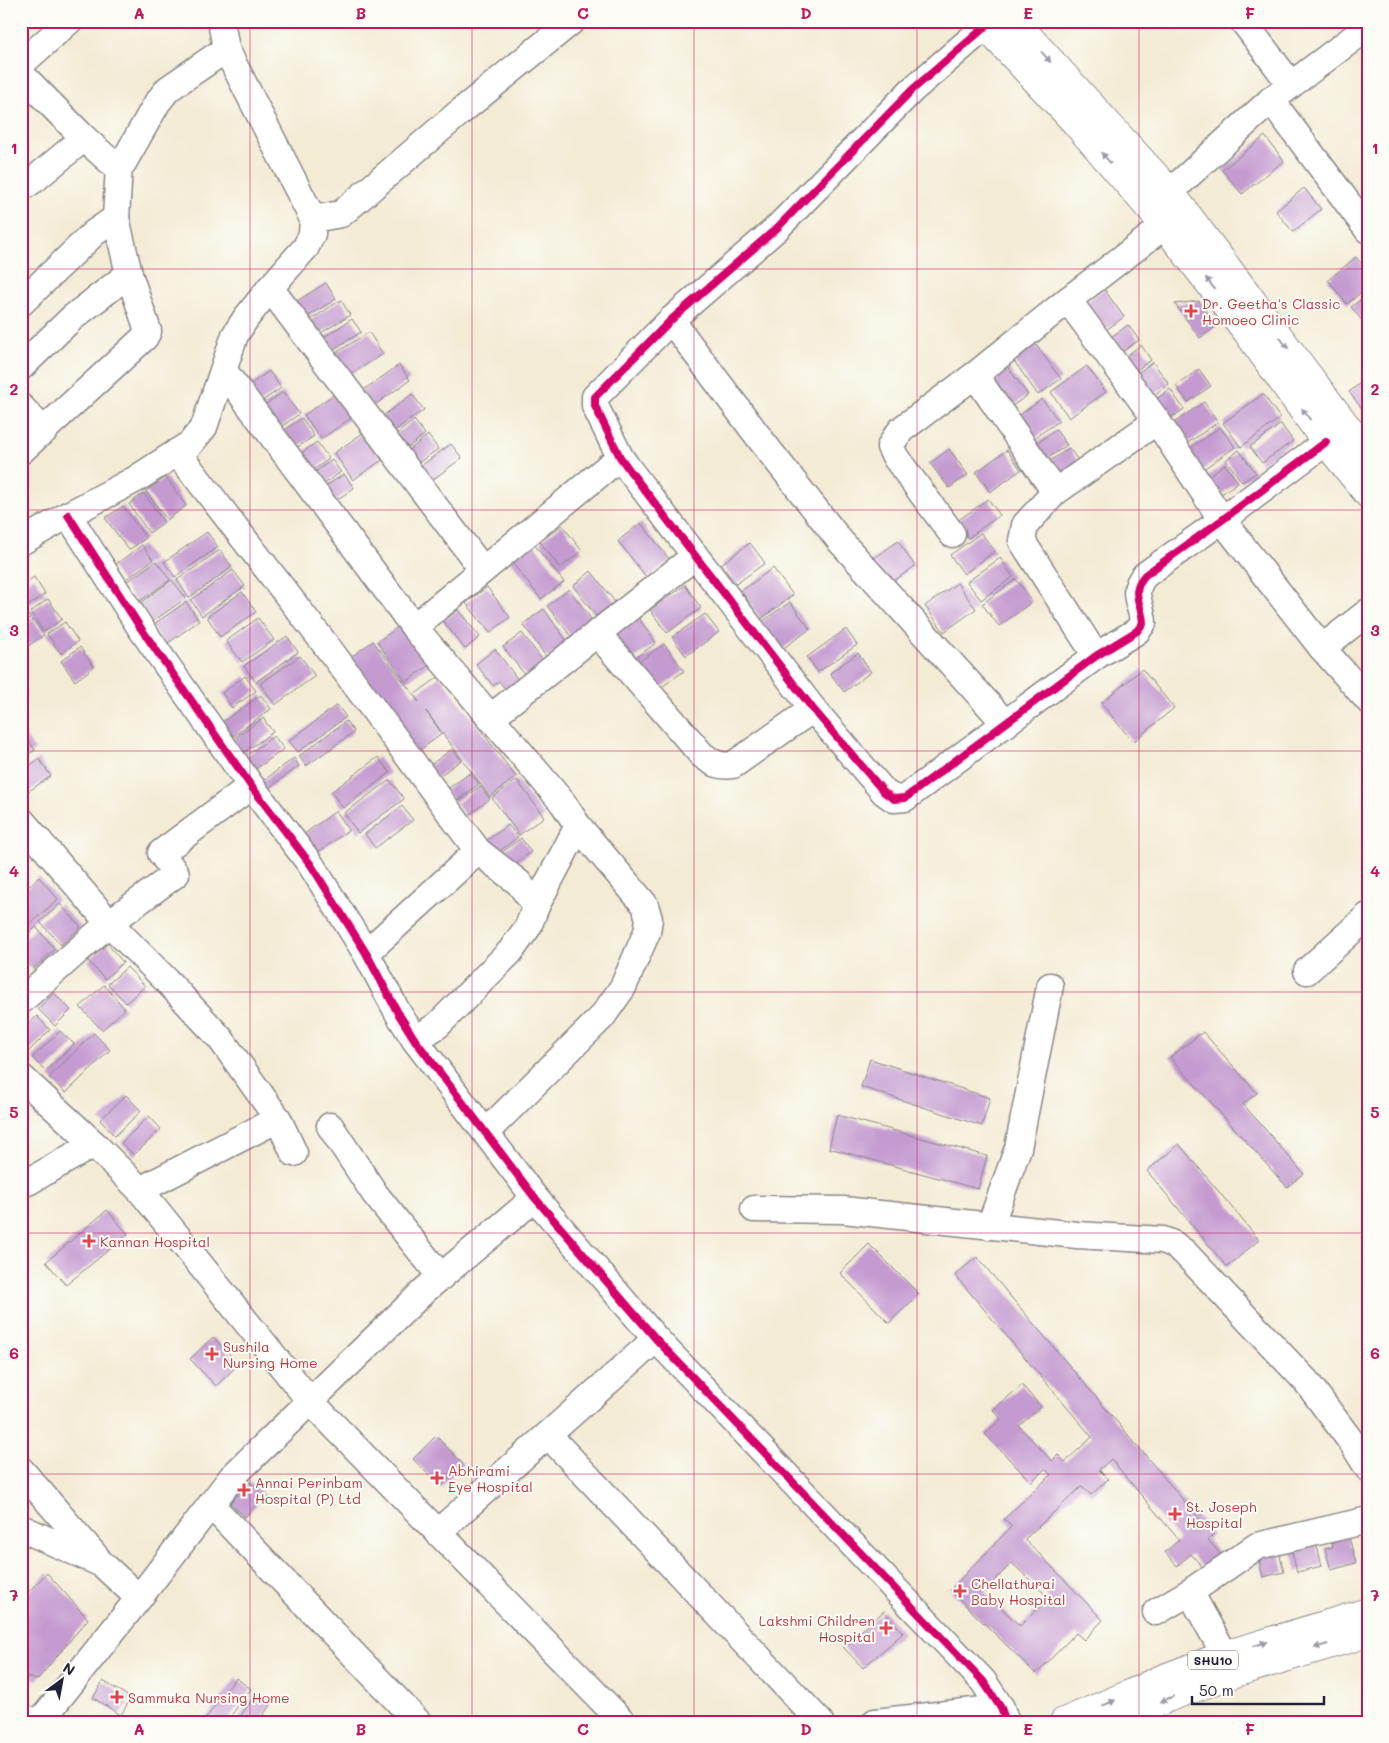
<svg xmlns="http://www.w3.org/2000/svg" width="1389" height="1743" font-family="Mali,sans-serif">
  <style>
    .building { fill: #c49bd1; fill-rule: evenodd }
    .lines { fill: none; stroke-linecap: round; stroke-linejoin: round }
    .minor-casing { stroke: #8a8688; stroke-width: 29 }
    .major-casing { stroke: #8a8688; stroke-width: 30 }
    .minor { stroke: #fff; stroke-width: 26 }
    .major { stroke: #fff; stroke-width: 28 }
    .cycleway-casing { stroke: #fdfcf7; stroke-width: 11 }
    .cycleway { stroke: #d6006c; stroke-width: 8 }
    .oneway { fill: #9c9ca7 }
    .grid { fill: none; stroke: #c2185b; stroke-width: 1; stroke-opacity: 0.55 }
    .health-dot { fill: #e0444e; stroke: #fdfcf7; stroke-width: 2 }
    .labels { text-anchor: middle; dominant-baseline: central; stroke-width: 4; stroke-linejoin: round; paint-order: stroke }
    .shield { fill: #fdfcf7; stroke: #646373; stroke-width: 1 }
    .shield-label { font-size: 12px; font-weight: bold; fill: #22223b }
    .health-label { font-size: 14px; fill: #be3a42; stroke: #fdfcf7; text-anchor: start }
    .neatline { fill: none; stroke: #c2185b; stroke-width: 2 }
    .grid-label { font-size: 16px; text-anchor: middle; font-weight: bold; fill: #c2185b }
  </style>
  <rect width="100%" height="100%" fill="#fdfcf7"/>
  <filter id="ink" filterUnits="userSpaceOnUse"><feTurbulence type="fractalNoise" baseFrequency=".02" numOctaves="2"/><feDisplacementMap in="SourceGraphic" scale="10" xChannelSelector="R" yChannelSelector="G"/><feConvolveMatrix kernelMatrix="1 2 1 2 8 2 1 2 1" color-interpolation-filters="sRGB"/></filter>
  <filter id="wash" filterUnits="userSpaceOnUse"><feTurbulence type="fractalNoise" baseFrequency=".0096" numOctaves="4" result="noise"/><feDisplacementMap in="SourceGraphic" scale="20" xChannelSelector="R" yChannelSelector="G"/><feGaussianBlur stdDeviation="1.12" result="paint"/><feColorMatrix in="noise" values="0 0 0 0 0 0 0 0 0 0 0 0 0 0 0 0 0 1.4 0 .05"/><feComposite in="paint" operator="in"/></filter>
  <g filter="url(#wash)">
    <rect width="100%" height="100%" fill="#f3ebd4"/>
    <g id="blocks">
      <g class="building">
        <polygon points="1265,136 1284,161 1242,194 1222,170"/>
        <polygon points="1304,188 1321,209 1293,232 1276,211"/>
        <polygon points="1356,257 1368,271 1368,287 1347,304 1328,280"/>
        <polygon points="326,283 336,299 302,320 292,304"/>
        <polygon points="1104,289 1124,317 1106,330 1086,302"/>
        <polygon points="1368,294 1368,328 1351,307"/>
        <polygon points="341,300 350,315 316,336 307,322"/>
        <polygon points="1199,301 1217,326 1200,338 1175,304"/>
        <polygon points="352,319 361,332 329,352 321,339"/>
        <polygon points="1128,325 1139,340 1115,357 1104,342"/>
        <polygon points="369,332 383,354 345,378 331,356"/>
        <polygon points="1034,342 1061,379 1038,395 1012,358"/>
        <polygon points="1141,345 1151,360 1128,376 1118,362"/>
        <polygon points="1153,362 1169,384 1145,401 1129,379"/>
        <polygon points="399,365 410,380 369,409 358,394"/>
        <polygon points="1007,366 1028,395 1005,411 984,382"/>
        <polygon points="1087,366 1106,392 1069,418 1051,392"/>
        <polygon points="1199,369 1211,386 1188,402 1176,386"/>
        <polygon points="269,371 281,388 255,406 244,389"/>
        <polygon points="1368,377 1368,412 1366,414 1349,392"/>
        <polygon points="1170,389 1184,409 1164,423 1150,404"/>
        <polygon points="283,392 299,414 274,432 258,410"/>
        <polygon points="336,393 353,417 321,439 304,415"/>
        <polygon points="412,394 424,410 390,434 379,419"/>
        <polygon points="1263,394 1280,418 1241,447 1223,423"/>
        <polygon points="1042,399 1059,421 1030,441 1014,419"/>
        <polygon points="1204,402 1218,422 1185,445 1171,425"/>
        <polygon points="302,418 314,436 289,453 277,435"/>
        <polygon points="414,420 425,434 404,451 393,437"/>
        <polygon points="1281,424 1293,441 1262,463 1250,447"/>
        <polygon points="1220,427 1235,447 1202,470 1188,450"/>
        <polygon points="1056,430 1067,445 1045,460 1034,445"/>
        <polygon points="363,433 382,460 353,480 334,453"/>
        <polygon points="428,435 438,449 414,466 404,454"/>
        <polygon points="317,442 329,459 306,475 294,458"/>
        <polygon points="451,444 462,458 428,483 418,468"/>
        <polygon points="1069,448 1083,467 1061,483 1047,463"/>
        <polygon points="949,449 968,475 949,488 930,463"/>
        <polygon points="1007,450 1021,470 990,492 976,472"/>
        <polygon points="1239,450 1256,473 1242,482 1226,460"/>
        <polygon points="332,460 341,472 318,488 309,476"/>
        <polygon points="1225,464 1238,482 1220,495 1207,477"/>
        <polygon points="344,474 354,488 329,505 319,491"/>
        <polygon points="166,477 186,506 167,520 146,491"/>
        <polygon points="144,493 164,522 149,533 129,504"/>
        <polygon points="988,499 1000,515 968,538 956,522"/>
        <polygon points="123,506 146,538 129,550 105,518"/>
        <polygon points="641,523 670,560 647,578 618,541"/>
        <polygon points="562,525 582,551 560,568 540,542"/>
        <polygon points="207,532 218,547 175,577 164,562"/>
        <polygon points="981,533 995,551 964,574 950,555"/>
        <polygon points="898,541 915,566 887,586 869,562"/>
        <polygon points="533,543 564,582 541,599 510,560"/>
        <polygon points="750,543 765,563 736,584 721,564"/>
        <polygon points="142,545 153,560 122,582 112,567"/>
        <polygon points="220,550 232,567 189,598 177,580"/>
        <polygon points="1000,558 1013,577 981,600 967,582"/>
        <polygon points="156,561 170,580 137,603 123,584"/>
        <polygon points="773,568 793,595 761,619 741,591"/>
        <polygon points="233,570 245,586 202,616 191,600"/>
        <polygon points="591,571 615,602 596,616 573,586"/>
        <polygon points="34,577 45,594 28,606 21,596 21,586"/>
        <polygon points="1016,579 1032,602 999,626 982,604"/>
        <polygon points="172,580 186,598 152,622 139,604"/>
        <polygon points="957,583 976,609 944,632 925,606"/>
        <polygon points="685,585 701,608 667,633 650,610"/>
        <polygon points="487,587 510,617 490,633 466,603"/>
        <polygon points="569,589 595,624 574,640 547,606"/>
        <polygon points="242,592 256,612 220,637 207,617"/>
        <polygon points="48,599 62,619 44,632 30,612"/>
        <polygon points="186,602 199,621 165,645 151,626"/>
        <polygon points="790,602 810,629 782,649 762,622"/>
        <polygon points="21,605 30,618 21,624"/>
        <polygon points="544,609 568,643 547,658 523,624"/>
        <polygon points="458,610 480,637 465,649 443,621"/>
        <polygon points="705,614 719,632 686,656 672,637"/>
        <polygon points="638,617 656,643 631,661 612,635"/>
        <polygon points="258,618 274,640 242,662 226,641"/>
        <polygon points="33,620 44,635 21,651 21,629"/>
        <polygon points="65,622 78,641 61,654 47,634"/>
        <polygon points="402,624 431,664 406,682 377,642"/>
        <polygon points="846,629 857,645 818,672 807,657"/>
        <polygon points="522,633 544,662 526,676 503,647"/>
        <polygon points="287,636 298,652 256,682 244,666"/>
        <polygon points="373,641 419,702 414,695 440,676 516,777 490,797 426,711 442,734 416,753 347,660"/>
        <polygon points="664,644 684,671 656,691 636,664"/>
        <polygon points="80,647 94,667 75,681 61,661"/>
        <polygon points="495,649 519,681 506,690 499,681 493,686 476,664"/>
        <polygon points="858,653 871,672 844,692 830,673"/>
        <polygon points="300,656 315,676 275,705 260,684"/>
        <polygon points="1142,669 1174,708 1133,742 1101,703"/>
        <polygon points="245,676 256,691 232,708 222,693"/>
        <polygon points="261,695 271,709 232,737 222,722"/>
        <polygon points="337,705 346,717 298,752 289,741"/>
        <polygon points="263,718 273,732 243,753 233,739"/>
        <polygon points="346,721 354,732 306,766 299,756"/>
        <polygon points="21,730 35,750 21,760"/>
        <polygon points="274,736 284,749 253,771 243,758"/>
        <polygon points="452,749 461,760 437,778 429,766"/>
        <polygon points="378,757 390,773 343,808 331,792"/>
        <polygon points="294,758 299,766 265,791 259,784"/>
        <polygon points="39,759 51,776 26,793 21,787 21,771"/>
        <polygon points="470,773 479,784 455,802 446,790"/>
        <polygon points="390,780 404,799 358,833 344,813"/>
        <polygon points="517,780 544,817 519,835 492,798"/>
        <polygon points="480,786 490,799 466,817 456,804"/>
        <polygon points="402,806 413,820 375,848 365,834"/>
        <polygon points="336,811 349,830 313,856 300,837"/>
        <polygon points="508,825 518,837 496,854 486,841"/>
        <polygon points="521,838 531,852 507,870 497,856"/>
        <polygon points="39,877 58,899 21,932 21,893"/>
        <polygon points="60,904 81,927 61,945 40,922"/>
        <polygon points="36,927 55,949 33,969 21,955 21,941"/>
        <polygon points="107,944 123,962 105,979 88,961"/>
        <polygon points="127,967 145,986 126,1003 108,984"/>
        <polygon points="104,985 125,1009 102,1030 80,1007"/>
        <polygon points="54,993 71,1010 55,1026 38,1009"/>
        <polygon points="37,1016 50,1030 25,1055 21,1051 21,1031"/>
        <polygon points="60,1031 74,1044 46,1071 32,1058"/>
        <polygon points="1203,1032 1257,1093 1243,1104 1304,1174 1287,1187 1170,1057"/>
        <polygon points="94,1033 110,1050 66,1093 49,1077"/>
        <polygon points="870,1059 990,1098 982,1126 861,1087"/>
        <polygon points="126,1095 141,1111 115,1136 100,1120"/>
        <polygon points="837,1115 987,1156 978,1189 829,1148"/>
        <polygon points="149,1116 161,1129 134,1155 121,1143"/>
        <polygon points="1179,1144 1259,1240 1227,1267 1147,1171"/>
        <polygon points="107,1210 128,1234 66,1285 46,1262"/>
        <polygon points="869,1244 919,1294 889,1323 840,1273"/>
        <path d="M 977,1257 L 1213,1535 L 1208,1540 L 1223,1557 L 1206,1571 L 1191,1554 L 1177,1566 L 1165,1552 L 1179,1540 L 1111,1459 L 1099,1470 L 1108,1479 L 1091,1495 L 1082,1486 L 1025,1539 L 1103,1620 L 1084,1640 L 1076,1633 L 1036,1674 L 950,1590 L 1012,1526 L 1004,1519 L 1051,1475 L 1045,1469 L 1031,1482 L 985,1434 L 1001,1419 L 993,1410 L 1022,1385 L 1041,1407 L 1019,1426 L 1052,1461 L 1058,1455 L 1065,1462 L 1092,1437 L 955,1275 ZM 1012,1563 L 1049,1598 L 1020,1626 L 984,1591 Z"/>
        <polygon points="213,1337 239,1364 216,1386 190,1359"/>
        <polygon points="436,1436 463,1464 441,1487 413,1459"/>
        <polygon points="250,1482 265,1496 245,1517 230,1503"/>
        <polygon points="1347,1530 1356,1563 1331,1570 1325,1549 1333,1547 1329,1535"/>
        <polygon points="1314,1534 1322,1566 1297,1572 1289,1540"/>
        <polygon points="1278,1548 1284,1572 1263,1577 1257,1553"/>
        <polygon points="47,1573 88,1619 37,1680 21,1675 21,1599"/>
        <polygon points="884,1611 903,1633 863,1668 843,1647"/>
        <polygon points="236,1678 251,1689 226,1722 203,1722"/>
        <polygon points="103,1681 131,1698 121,1715 93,1698"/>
        <polygon points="257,1693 272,1703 258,1722 236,1722"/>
      </g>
    </g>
  </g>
  <g filter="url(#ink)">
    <use href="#blocks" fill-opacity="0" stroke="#8a8688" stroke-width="1"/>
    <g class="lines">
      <g class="minor-casing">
        <g id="minor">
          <polyline points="1243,21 1291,85"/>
          <path d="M 985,27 L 912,90 L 776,229 L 671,320 L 595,397 L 595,406 L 620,457 L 630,471 L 813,709 L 884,792 L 894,799 L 905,798 L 1096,656 L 1137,631 L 1143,623 C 1142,603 1129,593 1145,575 L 1222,520 L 1326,442"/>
          <polyline points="21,64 69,21"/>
          <polyline points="21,74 84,138"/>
          <polyline points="1271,100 1368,230"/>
          <polyline points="21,188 35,179 84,138 112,163 119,165 123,163 157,103 168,89 226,49"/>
          <polyline points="1153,205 1170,192 1271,100 1368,27"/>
          <polyline points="313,219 341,214 459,113 572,21"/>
          <polyline points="270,288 483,570"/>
          <polyline points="1068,300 1157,421 1222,520 1322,648 1368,700"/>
          <polyline points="21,303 94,233 116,218"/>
          <polyline points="671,320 764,444 841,542 1006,724"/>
          <polyline points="21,367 72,318 129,274"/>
          <polyline points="224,371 414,627 563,803 578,826 645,905 649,919 647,932 623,987 602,1017 486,1132"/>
          <polyline points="975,375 1055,492"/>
          <polyline points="21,407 44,431"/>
          <polyline points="21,451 145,337 148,331 129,274 116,218 119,165"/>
          <polyline points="177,452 332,653 478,851 519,883 536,906"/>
          <polyline points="68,515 140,627 251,786 311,865 366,953 398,1013 415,1040 535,1198 656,1339 983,1681 1001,1708 1006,1722"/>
          <polyline points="952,534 896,458 890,447 895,438 902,429 975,375 1068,300 1181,213"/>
          <polyline points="21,542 68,515 136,479 190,444 204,427 235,335 246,318 270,288 306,247 312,234 313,219 226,49 221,21"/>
          <polyline points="414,627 620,457"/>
          <path d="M 597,633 L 702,755 C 713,763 719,767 733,765 L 813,709"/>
          <polyline points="1322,648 1368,612"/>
          <polyline points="1096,656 1022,541 1025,525 1055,492 1157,421"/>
          <polyline points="490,718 695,556"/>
          <polyline points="21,820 109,923 166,980 220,1038 278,1119 294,1153"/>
          <polyline points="366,953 478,851"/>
          <polyline points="1307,971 1368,916"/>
          <polyline points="21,1001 109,923 176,874 161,853 251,786"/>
          <polyline points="415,1040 438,1025 510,952 528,927 536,906 578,826"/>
          <polyline points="21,1077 94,1144 140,1190 310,1401 623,1722"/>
          <polyline points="330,1126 375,1194 441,1277"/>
          <polyline points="28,1182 94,1144"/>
          <polyline points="140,1190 278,1119"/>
          <polyline points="754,1209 843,1210 1077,1235 1163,1240 1173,1244 1184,1252 1306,1381 1353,1444 1368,1468"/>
          <polyline points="990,1226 1018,1148 1050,986"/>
          <polyline points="548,1435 820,1722"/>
          <polyline points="21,1470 97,1558"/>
          <polyline points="211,1505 418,1722"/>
          <polyline points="21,1528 102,1564 139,1598"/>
          <polyline points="438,1532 656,1339"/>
          <polyline points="1190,1592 1225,1655"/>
          <polyline points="1156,1612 1190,1592 1257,1546 1368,1520"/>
          <polyline points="40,1722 139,1598 232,1477 426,1289 535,1198"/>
          <polyline points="875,1722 1001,1708"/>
        </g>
      </g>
      <g class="major-casing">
        <g id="major">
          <polyline points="981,21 1076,123 1165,226 1248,333 1326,442 1368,494"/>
          <polyline points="1014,21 1170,192 1368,455"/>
          <polyline points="21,1718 34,1722"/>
          <polyline points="1064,1722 1130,1694 1159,1680 1225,1655 1368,1612"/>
          <polyline points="1118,1722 1167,1698 1238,1672 1368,1633"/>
        </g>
      </g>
      <use href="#minor" class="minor"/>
      <use href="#major" class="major"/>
      <g class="cycleway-casing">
        <g id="cycleway">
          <path d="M 985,27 L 912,90 L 776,229 L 671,320 L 595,397 L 595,406 L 620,457 L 630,471 L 813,709 L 884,792 L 894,799 L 905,798 L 1096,656 L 1137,631 L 1143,623 C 1142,603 1129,593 1145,575 L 1222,520 L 1326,442"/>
          <polyline points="68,515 140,627 251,786 311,865 366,953 398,1013 415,1040 535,1198 656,1339 983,1681 1001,1708 1006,1722"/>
        </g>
      </g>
      <use href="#cycleway" class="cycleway"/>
    </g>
    <defs><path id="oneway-solid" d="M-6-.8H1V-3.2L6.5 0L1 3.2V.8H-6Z" transform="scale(1.25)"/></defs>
    <g class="oneway">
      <use href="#oneway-solid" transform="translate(1046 57) rotate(48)"/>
      <use href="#oneway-solid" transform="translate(1106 158) rotate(-131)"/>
      <use href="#oneway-solid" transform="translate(1210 283) rotate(-128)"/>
      <use href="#oneway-solid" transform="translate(1284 343) rotate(53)"/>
      <use href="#oneway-solid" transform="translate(1306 414) rotate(-126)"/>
      <use href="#oneway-solid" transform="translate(1260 1644) rotate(-18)"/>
      <use href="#oneway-solid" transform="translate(1321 1646) rotate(164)"/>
      <use href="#oneway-solid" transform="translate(1167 1699) rotate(157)"/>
      <use href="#oneway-solid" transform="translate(1109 1703) rotate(-23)"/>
    </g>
  </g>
  <path class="grid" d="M 250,21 L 250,1722M 472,21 L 472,1722M 694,21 L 694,1722M 917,21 L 917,1722M 1139,21 L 1139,1722M 21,269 L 1368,269M 21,510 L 1368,510M 21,751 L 1368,751M 21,992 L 1368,992M 21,1233 L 1368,1233M 21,1474 L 1368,1474"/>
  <g class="health-dot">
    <path d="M1188.5 303.5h5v5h5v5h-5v5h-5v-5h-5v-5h5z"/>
    <path d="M86.5 1233.5h5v5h5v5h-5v5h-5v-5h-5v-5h5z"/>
    <path d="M209.5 1346.5h5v5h5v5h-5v5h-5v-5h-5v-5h5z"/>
    <path d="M434.5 1470.5h5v5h5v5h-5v5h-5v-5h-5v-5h5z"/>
    <path d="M241.5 1482.5h5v5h5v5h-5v5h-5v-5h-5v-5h5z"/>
    <path d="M1172.5 1506.5h5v5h5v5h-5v5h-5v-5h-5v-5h5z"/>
    <path d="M957.5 1583.5h5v5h5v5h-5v5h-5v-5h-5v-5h5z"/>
    <path d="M883.5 1620.5h5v5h5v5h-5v5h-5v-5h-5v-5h5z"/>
    <path d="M114.5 1689.5h5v5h5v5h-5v5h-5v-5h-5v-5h5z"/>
  </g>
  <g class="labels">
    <rect class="shield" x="1188" y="1650.5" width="50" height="19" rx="4"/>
    <g class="shield-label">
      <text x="1213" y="1660">SHU10</text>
    </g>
    <g class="health-label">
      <text x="1202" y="303">Dr. Geetha's Classic<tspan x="1202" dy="16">Homoeo Clinic</tspan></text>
      <text x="100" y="1241">Kannan Hospital</text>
      <text x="223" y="1346">Sushila<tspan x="223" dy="16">Nursing Home</tspan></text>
      <text x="448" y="1470">Abhirami<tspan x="448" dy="16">Eye Hospital</tspan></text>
      <text x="255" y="1482">Annai Perinbam<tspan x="255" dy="16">Hospital (P) Ltd</tspan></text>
      <text x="1186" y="1506">St. Joseph<tspan x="1186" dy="16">Hospital</tspan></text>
      <text x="971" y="1583">Chellathurai<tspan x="971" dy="16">Baby Hospital</tspan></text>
      <text x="875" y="1620" text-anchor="end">Lakshmi Children<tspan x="875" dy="16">Hospital</tspan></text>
      <text x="128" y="1697">Sammuka Nursing Home</text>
    </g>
  </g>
  <rect width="1389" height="1743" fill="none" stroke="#fdfcf7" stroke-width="55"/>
  <g transform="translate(62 1680) rotate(32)" stroke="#fdfcf7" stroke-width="4" paint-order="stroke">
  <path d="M0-4L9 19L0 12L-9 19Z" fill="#22223b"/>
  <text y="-8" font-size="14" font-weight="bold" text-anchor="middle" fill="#22223b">N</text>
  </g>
  <path d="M1192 1696v8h132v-8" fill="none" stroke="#22223b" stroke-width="2.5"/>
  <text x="1199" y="1696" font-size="15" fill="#22223b" stroke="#fdfcf7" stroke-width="4" paint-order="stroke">50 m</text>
  <rect x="28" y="28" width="1334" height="1688" class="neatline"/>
  <g class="grid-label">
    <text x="139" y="19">A</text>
    <text x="361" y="19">B</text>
    <text x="583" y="19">C</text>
    <text x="806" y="19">D</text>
    <text x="1028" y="19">E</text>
    <text x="1250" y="19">F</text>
    <text x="14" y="154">1</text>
    <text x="1375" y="154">1</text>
    <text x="14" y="395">2</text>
    <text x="1375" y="395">2</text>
    <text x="14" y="636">3</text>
    <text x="1375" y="636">3</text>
    <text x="14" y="877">4</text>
    <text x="1375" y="877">4</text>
    <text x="14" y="1118">5</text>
    <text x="1375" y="1118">5</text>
    <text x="14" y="1359">6</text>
    <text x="1375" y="1359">6</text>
    <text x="14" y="1601">7</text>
    <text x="1375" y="1601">7</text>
    <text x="139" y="1735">A</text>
    <text x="361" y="1735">B</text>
    <text x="583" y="1735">C</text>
    <text x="806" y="1735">D</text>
    <text x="1028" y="1735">E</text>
    <text x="1250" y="1735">F</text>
  </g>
</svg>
